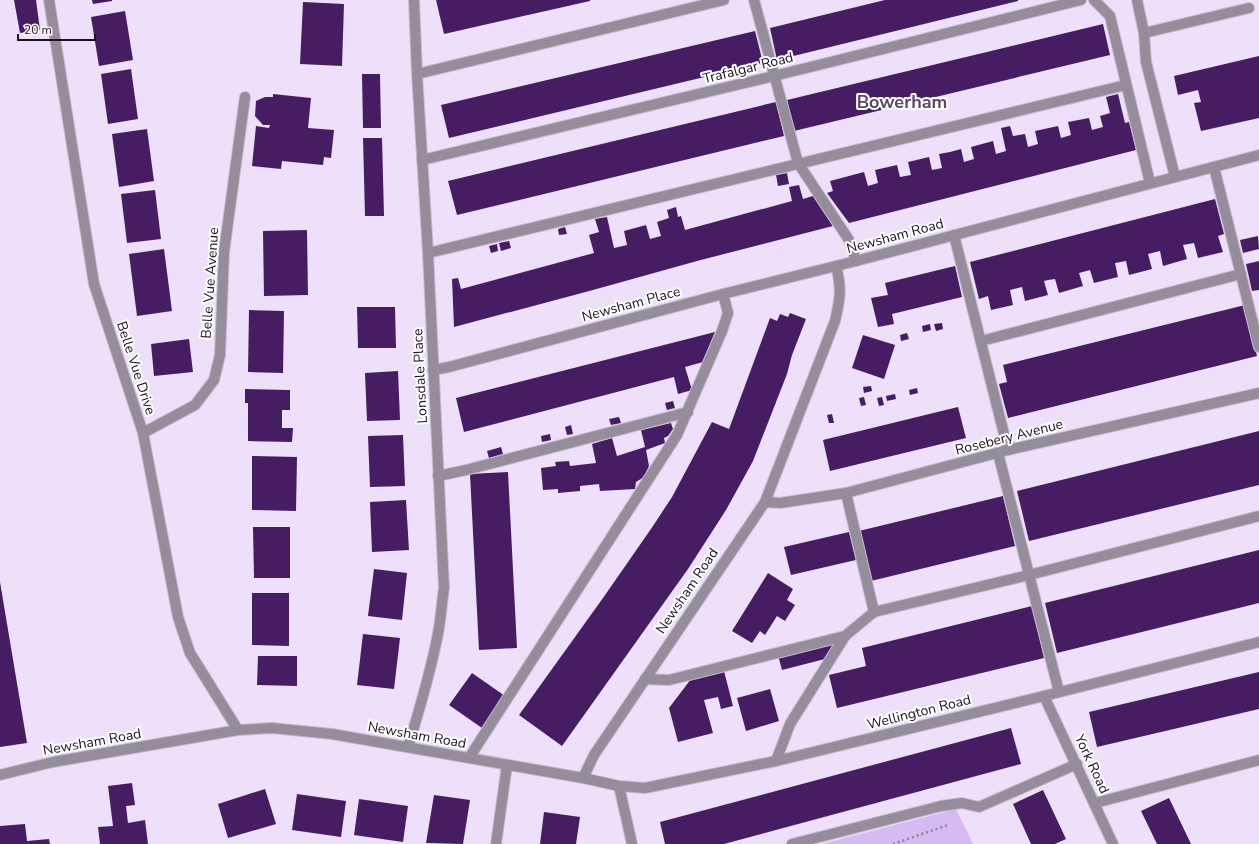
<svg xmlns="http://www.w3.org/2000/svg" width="1259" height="844" font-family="'Nunito Sans',sans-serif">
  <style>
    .green { fill: #d7baf1 }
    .building { fill: #461d62 }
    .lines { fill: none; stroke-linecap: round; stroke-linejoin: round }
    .lane-casing { stroke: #c8bad3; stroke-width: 12 }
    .street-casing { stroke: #c8bad3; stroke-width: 12 }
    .path { stroke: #8b8095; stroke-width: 2.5; stroke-dasharray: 2 3; stroke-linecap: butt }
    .lane { stroke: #958d9b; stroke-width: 10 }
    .street { stroke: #958d9b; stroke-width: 10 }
    .labels { text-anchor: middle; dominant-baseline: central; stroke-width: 4; stroke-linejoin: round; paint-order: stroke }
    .street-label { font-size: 14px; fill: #1a131f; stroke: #fff }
    .district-label { font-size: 18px; font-weight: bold; fill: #584965; stroke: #fff }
  </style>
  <rect width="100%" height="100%" fill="#eedffb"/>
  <polygon class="green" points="956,809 973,844 822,844"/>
  <g class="building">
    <polygon points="14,0 36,0 40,30 20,33"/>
    <polygon points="92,0 112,0 112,1 93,4"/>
    <polygon points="436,0 590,0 590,1 444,34"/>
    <polygon points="885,0 1018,0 1018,1 777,60 770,28"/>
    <polygon points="303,2 344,4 342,66 300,64"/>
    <polygon points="125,11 133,60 99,66 91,17"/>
    <polygon points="1103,24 1110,55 794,131 787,100"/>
    <polygon points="755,31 763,63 449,138 441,105"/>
    <polygon points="1259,56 1259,118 1201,131 1194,103 1201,102 1198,90 1178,95 1174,76"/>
    <polygon points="131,69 138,119 108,124 101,74"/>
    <polygon points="362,74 380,74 381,128 363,128"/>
    <polygon points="273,94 311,98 308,128 334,130 331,158 324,157 323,165 282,161 281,169 252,166 256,126 269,128 270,125 263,125 255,116 256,101 265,97 273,97"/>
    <polygon points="1118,94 1125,123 1129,122 1136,150 849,223 827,193 833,191 830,181 864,172 868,186 878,183 875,170 897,165 900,177 911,175 908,162 929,157 932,170 942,168 939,154 950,152 961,149 964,162 974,159 971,147 993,141 996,154 1006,151 1001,128 1010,126 1013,136 1025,134 1028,147 1038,144 1035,131 1058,126 1061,138 1071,135 1068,122 1089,118 1092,130 1103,127 1100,116 1110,113 1106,97"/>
    <polygon points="776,102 784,136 457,215 448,181"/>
    <polygon points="147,129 154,181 119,187 112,134"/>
    <polygon points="363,138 382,138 384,216 365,216"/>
    <polygon points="787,173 789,184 778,186 776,175"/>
    <polygon points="799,185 803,199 813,196 833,226 697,261 593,290 454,327 452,279 458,278 461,289 594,253 589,235 599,232 595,219 607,217 614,248 627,245 624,231 646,225 650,239 661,236 657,222 669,218 667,210 676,207 678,217 681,216 685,230 792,201 789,187"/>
    <polygon points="155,190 161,239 127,243 121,194"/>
    <polygon points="1215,199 1224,234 1218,236 1223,252 1198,258 1194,243 1183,245 1187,259 1163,266 1160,251 1148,254 1152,269 1129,275 1126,261 1115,263 1118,277 1094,283 1090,270 1079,273 1083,286 1059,293 1055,279 1048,280 1044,281 1048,295 1025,301 1022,287 1010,290 1013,305 991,310 988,296 979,299 970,262"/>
    <polygon points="565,227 567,234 559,235 558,229"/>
    <polygon points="307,230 308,295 264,296 263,231"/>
    <polygon points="1258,236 1259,249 1243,253 1240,240"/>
    <polygon points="509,241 511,248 501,251 499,243"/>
    <polygon points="497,244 498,251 491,253 489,246"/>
    <polygon points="164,249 172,311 137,316 129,254"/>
    <polygon points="1259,261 1259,290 1252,291 1246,264"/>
    <polygon points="955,266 962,297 892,314 894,324 878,327 871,298 888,295 885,283"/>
    <polygon points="1245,305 1257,356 1008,418 999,384 1007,382 1003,365"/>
    <polygon points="357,307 395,307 396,348 358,348"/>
    <polygon points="249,310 284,311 283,373 248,372"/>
    <polygon points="790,313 806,319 792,355 787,374 753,461 726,510 688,569 562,746 519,715 603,598 653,526 672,497 712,422 729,429 770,318 777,321 780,314 788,317"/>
    <polygon points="942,323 943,329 936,331 934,324"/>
    <polygon points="930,324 931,330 923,332 922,326"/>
    <polygon points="715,332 703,362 685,367 692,390 678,394 674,377 464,432 456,398"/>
    <polygon points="907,333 909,339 901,341 900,335"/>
    <polygon points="863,335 895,345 884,379 852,368"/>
    <polygon points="189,339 193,372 154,376 151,344"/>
    <polygon points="398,371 400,420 367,421 365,373"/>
    <polygon points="871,386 872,391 864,393 863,387"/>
    <polygon points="917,388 918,393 910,395 909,390"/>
    <polygon points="245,389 290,390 290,410 282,410 282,428 293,428 292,442 248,441 248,403 245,403"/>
    <polygon points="895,394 896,399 887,401 886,396"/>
    <polygon points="864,397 866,405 861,406 859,398"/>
    <polygon points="882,397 884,405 879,406 877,398"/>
    <polygon points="673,401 675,408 667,410 665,403"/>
    <polygon points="958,407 966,438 830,471 823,440"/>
    <polygon points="832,414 834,423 829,423 827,415"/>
    <polygon points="619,417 621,423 611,425 609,419"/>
    <polygon points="671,423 673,429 668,436 664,438 665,443 646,450 649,466 644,477 636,482 635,489 600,491 599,484 580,486 580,491 558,493 558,489 543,490 541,468 556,466 555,462 569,461 570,466 596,463 592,444 612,438 617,456 645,447 641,430"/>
    <polygon points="571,425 573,434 567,435 565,427"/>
    <polygon points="1259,431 1259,485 1029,541 1017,491"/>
    <polygon points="550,434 551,440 542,442 541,436"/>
    <polygon points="403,435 405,486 370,487 368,436"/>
    <polygon points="501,447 503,454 489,458 487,451"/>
    <polygon points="252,456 297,457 296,511 252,510"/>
    <polygon points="508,472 517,648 479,650 470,474"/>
    <polygon points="1003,496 1015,546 871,581 859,531"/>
    <polygon points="406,500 409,550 372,552 370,502"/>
    <polygon points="253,527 290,527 290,578 254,578"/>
    <polygon points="849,532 856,560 791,575 784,547"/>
    <polygon points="1259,550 1259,603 1057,653 1045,603"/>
    <polygon points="374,569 407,573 402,620 368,616"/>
    <polygon points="768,573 793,589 787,600 795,605 785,621 777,616 765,635 760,631 752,643 732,631"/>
    <polygon points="0,582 27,743 0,747"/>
    <polygon points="252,593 289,593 289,646 252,645"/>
    <polygon points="1032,606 1044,658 837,708 829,675 866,666 862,648"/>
    <polygon points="363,634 400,638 394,689 357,685"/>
    <polygon points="838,640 825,659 782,670 778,655"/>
    <polygon points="258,656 297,656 297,686 257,685"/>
    <polygon points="724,671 733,706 721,709 718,697 704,700 713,733 678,742 669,708 691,679"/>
    <polygon points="1259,672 1259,709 1097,747 1089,712"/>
    <polygon points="472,673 505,696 482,728 449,705"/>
    <polygon points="770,689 779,721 746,731 737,698"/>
    <polygon points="1011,728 1021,764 724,844 665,844 660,822"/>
    <polygon points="132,783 135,805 126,806 128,823 145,820 148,844 100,844 98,827 113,826 108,786"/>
    <polygon points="265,789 276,824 228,838 218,804"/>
    <polygon points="1043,790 1066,839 1055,844 1031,844 1013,804"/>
    <polygon points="297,794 346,801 341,837 292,830"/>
    <polygon points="434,795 470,800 463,844 426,843"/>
    <polygon points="1169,798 1191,844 1157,844 1141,811"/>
    <polygon points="359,799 408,806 403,842 354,835"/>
    <polygon points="544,812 580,817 576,844 540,844"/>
    <polygon points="25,824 27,841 49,839 50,844 0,844 0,826"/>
  </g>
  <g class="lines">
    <g class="lane-casing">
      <g id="lane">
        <polyline points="754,0 798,163 849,240 856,261"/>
        <polyline points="1094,0 1110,16 1150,183"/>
        <polyline points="1137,0 1144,33 1146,62 1175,177"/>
        <polyline points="1144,33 1249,8"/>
        <polyline points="417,74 724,0"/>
        <polyline points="1214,167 1259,347"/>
        <polyline points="954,235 1008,450"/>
        <polyline points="428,253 1126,85"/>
        <polyline points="981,341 1241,274"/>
        <polyline points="998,453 1059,692"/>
        <polyline points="438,476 466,470 688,412"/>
        <polyline points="846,493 874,612"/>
        <polyline points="645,679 669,680 845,636 874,612 1029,575 1259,516"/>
        <polyline points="469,758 677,435 722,331 728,313 723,294"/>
        <polyline points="776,761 790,724 845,636"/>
        <polyline points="619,786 632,844"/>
        <polyline points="1095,803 1259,760"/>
        <polyline points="792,844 941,806 962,803 979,807 1077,764"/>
      </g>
    </g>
    <g class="street-casing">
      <g id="street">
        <polyline points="49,0 94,284 143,433 178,617 190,653 238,730"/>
        <polyline points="422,160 774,76 1081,0"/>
        <polyline points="433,370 449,367 723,294 856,261 1259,155"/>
        <polyline points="143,433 195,405 214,380 220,355 224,252 245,97"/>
        <polyline points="765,502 780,503 846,493 1008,450 1259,393"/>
        <polyline points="1044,696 1113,844"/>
        <path d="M 408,747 C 420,708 432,668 439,628 C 441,615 442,601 444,588 L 428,253 L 417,74 L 414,0"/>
        <path d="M 0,775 L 53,762 L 238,730 L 272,728 L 332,734 L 583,778 L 594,755 L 765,502 L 835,321 C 840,300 842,288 836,266"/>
        <polyline points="583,778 619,786 645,788 776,761 1044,696 1259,642"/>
        <polyline points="496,844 507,765"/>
      </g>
    </g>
    <polyline class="path" points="893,844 948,825"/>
    <use href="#lane" class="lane"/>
    <use href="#street" class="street"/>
  </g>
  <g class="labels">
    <g class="street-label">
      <text transform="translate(748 68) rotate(-14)">Trafalgar Road</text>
      <text transform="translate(895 236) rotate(-15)">Newsham Road</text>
      <text transform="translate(210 283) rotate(-86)">Belle Vue Avenue</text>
      <text transform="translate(631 304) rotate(-15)">Newsham Place</text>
      <text transform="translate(136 368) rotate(72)">Belle Vue Drive</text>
      <text transform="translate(420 376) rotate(-93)">Lonsdale Place</text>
      <text transform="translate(1009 437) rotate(-14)">Rosebery Avenue</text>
      <text transform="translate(687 591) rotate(-56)">Newsham Road</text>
      <text transform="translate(919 712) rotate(-14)">Wellington Road</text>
      <text transform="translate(417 735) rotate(10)">Newsham Road</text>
      <text transform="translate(92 742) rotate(-10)">Newsham Road</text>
      <text transform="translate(1092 764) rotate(65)">York Road</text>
    </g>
    <g class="district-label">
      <text x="902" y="102">Bowerham</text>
    </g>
  </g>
  <path d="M18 34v6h77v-6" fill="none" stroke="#1a131f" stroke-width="2"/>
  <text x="24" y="34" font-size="12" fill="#1a131f" stroke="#ffffff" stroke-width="3" paint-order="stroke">20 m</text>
</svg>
